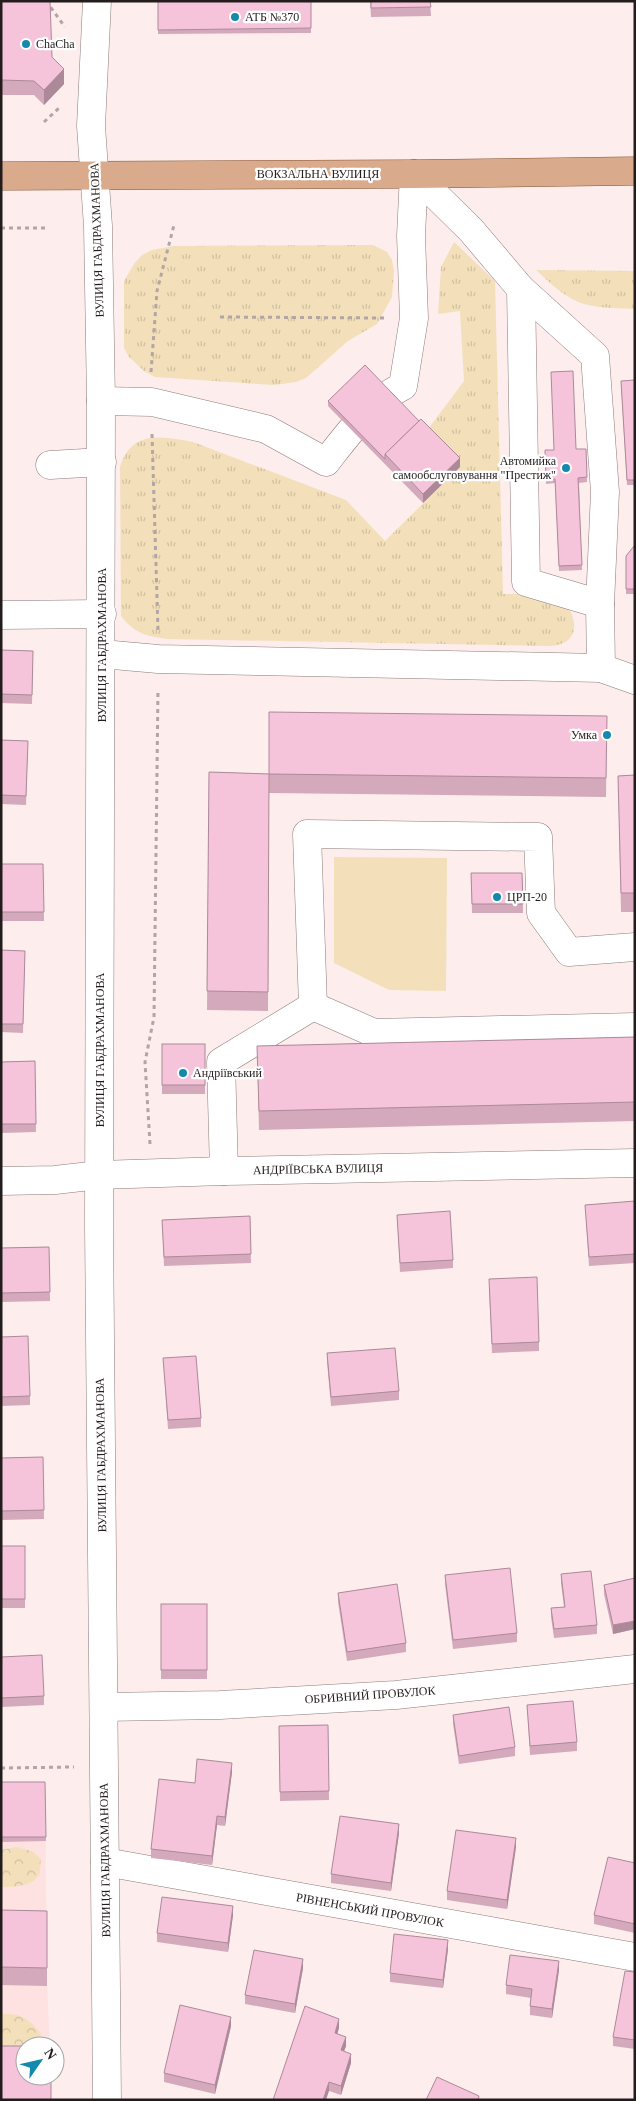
<svg xmlns="http://www.w3.org/2000/svg" width="636" height="2101" font-family="Georgia,serif">
  <style>
    .built { fill: #fee2e1 }
    .grass { fill: url(#grass-tufts) }
    .forest { fill: url(#forest-crowns) }
    .park { fill: #f3e0ba }
    .lines { fill: none; stroke-linecap: round; stroke-linejoin: round }
    .minor-casing { stroke: #8c7b7a; stroke-width: 29 }
    .major-casing { stroke: #885432; stroke-width: 29 }
    .path { stroke: #b2a5a4; stroke-width: 3; stroke-dasharray: 4 4; stroke-linecap: butt }
    .minor { stroke: #fff; stroke-width: 28 }
    .major { stroke: #d9aa8b; stroke-width: 28 }
    .wall { fill: #d4a9bb }
    .shaded-wall { fill: #ac8999 }
    .building { fill: #f6c4da; stroke: #ac8999 }
    .poi-dot { fill: #138aad; stroke: #fefefe; stroke-width: 2 }
    .labels { text-anchor: middle; dominant-baseline: central; stroke-width: 4.5; stroke-linejoin: round; paint-order: stroke }
    .poi-label { font-size: 12px; fill: #231c1c; stroke: #fefefe; text-anchor: start }
    .street-label { font-size: 12px; fill: #231c1c; stroke: #fefefe }
  </style>
  <defs>
    <pattern id="grass-tufts" width="24" height="20" patternUnits="userSpaceOnUse" patternTransform="scale(1.25)"><rect width="24" height="20" fill="#f3e0ba"/><path d="M3 7l-1-3M5 7V3M7 7l1-3M15 17l-1-3M17 17v-4M19 17l1-3" fill="none" stroke="#d0c09f"/></pattern>
    <pattern id="forest-crowns" width="20" height="18" patternUnits="userSpaceOnUse" patternTransform="scale(1.25)"><rect width="20" height="18" fill="#f3e0ba"/><path d="M2 6a3 3 0 1 1 6 0M12 15a3 3 0 1 1 6 0" fill="none" stroke="#d0c09f"/></pattern>
  </defs>
  <rect width="100%" height="100%" fill="#fdedec"/>
  <polygon class="built" points="45,1786 47,1986 50,2046 25,2046 25,2076 1,2100 1,1787"/>
  <g class="grass">
    <path d="M 454,242 L 495,281 L 503,594 L 547,594 L 565,602 C 580,623 578,645 549,646 L 167,639 C 146,636 134,633 121,616 L 120,467 C 131,430 162,436 193,442 L 346,500 L 385,541 L 460,467 L 426,432 L 464,381 L 460,311 L 438,314 L 441,267 Z"/>
    <polygon points="373,245 387,252 392,260 394,271 392,297 377,324 348,341 306,378 296,382 274,385 155,377 144,371 129,357 124,348 124,281 134,264 142,255 152,250 174,246"/>
    <path d="M 536,270 L 634,271 L 635,309 C 582,307 575,307 536,270 Z"/>
  </g>
  <g class="forest">
    <path d="M 16,1847 L 32,1851 L 41,1859 C 40,1864 41,1871 39,1875 C 32,1887 13,1887 1,1887 L 1,1850 Z"/>
    <path d="M 1,2014 C 22,2013 27,2018 41,2033 L 39,2046 L 25,2046 L 1,2069 Z"/>
  </g>
  <polygon class="park" points="334,857 447,858 446,991 389,990 334,963"/>
  <g class="lines">
    <g class="minor-casing">
      <g id="minor">
        <polyline points="97,1 91,126 98,226 101,401 99,1227 107,2100"/>
        <polyline points="414,174 471,230 521,289 595,356 605,492 600,604 601,668"/>
        <polyline points="521,289 526,582 600,604"/>
        <path d="M 101,401 L 152,402 L 266,429 L 326,462 C 348,434 371,402 403,386 L 414,318 L 411,236 L 414,174"/>
        <polyline points="50,465 102,462"/>
        <polyline points="1,615 102,614"/>
        <polyline points="102,654 158,659 601,668 635,680"/>
        <polyline points="313,1006 307,834 538,837 541,913 569,952 635,947"/>
        <polyline points="224,1171 221,1062 313,1006 374,1033 635,1027"/>
        <polyline points="1,1181 55,1180 99,1175 224,1171 635,1163"/>
        <polyline points="104,1707 220,1705 396,1695 635,1669"/>
        <polyline points="105,1862 635,1957"/>
      </g>
    </g>
    <g class="major-casing">
      <polyline id="major" points="1,176 414,174 635,171"/>
    </g>
    <g class="path">
      <polyline points="46,1 65,27"/>
      <polyline points="44,122 60,107"/>
      <polyline points="1,228 45,228"/>
      <polyline points="220,317 384,318"/>
      <polyline points="151,372 157,291 174,225"/>
      <polyline points="152,434 158,630"/>
      <polyline points="150,1144 145,1062 154,1017 158,689"/>
      <polyline points="1,1768 74,1767"/>
    </g>
    <use href="#minor" class="minor"/>
    <use href="#major" class="major"/>
  </g>
  <g class="wall">
    <polygon points="1,1 52,57 64,84 44,105 34,95 1,95"/>
    <polygon points="158,1 311,1 311,33 158,34"/>
    <polygon points="370,1 430,1 431,16 371,17"/>
    <polygon points="635,380 635,485 627,485 621,385"/>
    <polygon points="328,401 460,467 423,503 328,406"/>
    <polygon points="576,449 586,449 587,482 579,483 582,570 559,571 555,483 546,484 545,455"/>
    <polygon points="635,546 635,594 626,594 626,556"/>
    <polygon points="1,650 33,651 32,704 1,703"/>
    <polygon points="607,716 606,797 269,793 268,1011 207,1010 209,772 269,774"/>
    <polygon points="1,740 28,741 26,805 1,804"/>
    <polygon points="635,775 635,912 621,912 618,776"/>
    <polygon points="1,864 43,864 44,921 1,921"/>
    <polygon points="471,873 522,873 523,913 472,913"/>
    <polygon points="1,950 25,951 23,1033 1,1032"/>
    <polygon points="635,1037 635,1121 259,1130 257,1046"/>
    <rect x="162" y="1044" width="43" height="50"/>
    <polygon points="35,1061 36,1132 1,1133 1,1062"/>
    <polygon points="635,1201 635,1263 589,1266 585,1205"/>
    <polygon points="397,1215 453,1260 453,1268 400,1272"/>
    <polygon points="250,1216 251,1263 164,1266 162,1220"/>
    <polygon points="49,1247 50,1301 1,1302 1,1248"/>
    <polygon points="489,1288 539,1342 539,1351 492,1353"/>
    <polygon points="1,1337 30,1396 30,1405 1,1406"/>
    <polygon points="327,1353 399,1391 399,1400 331,1406 327,1362"/>
    <polygon points="163,1358 201,1418 201,1427 168,1429"/>
    <polygon points="43,1457 44,1519 1,1520 1,1458"/>
    <rect x="1" y="1546" width="24" height="62"/>
    <polygon points="561,1574 597,1625 597,1634 554,1638 551,1617 551,1608 564,1607 561,1583"/>
    <polygon points="445,1575 517,1633 517,1642 453,1649 445,1584"/>
    <polygon points="635,1578 635,1629 613,1634 604,1594 604,1585"/>
    <polygon points="338,1593 406,1643 406,1652 347,1661 338,1602"/>
    <rect x="161" y="1604" width="46" height="75"/>
    <polygon points="1,1657 44,1696 44,1705 1,1707"/>
    <polygon points="527,1705 577,1742 577,1751 530,1755"/>
    <polygon points="453,1715 515,1747 515,1756 459,1764 453,1724"/>
    <polygon points="328,1725 329,1800 280,1801 279,1726"/>
    <polygon points="232,1772 225,1826 217,1825 212,1865 151,1858 151,1849 195,1783"/>
    <polygon points="1,1782 45,1782 46,1841 1,1842"/>
    <polygon points="399,1833 391,1891 331,1883 331,1874"/>
    <polygon points="516,1847 507,1909 447,1900 447,1891"/>
    <polygon points="635,1863 635,1933 594,1924 594,1915"/>
    <polygon points="1,1910 47,1911 47,1986 1,1985"/>
    <polygon points="233,1915 228,1952 157,1942 157,1933"/>
    <polygon points="448,1949 443,1988 390,1982 390,1973"/>
    <polygon points="303,1968 295,2013 245,2004 245,1995"/>
    <polygon points="559,1970 552,2018 530,2015 530,2006 531,1998 506,1994 506,1985"/>
    <polygon points="635,1972 635,2049 613,2046 613,2037"/>
    <polygon points="231,2026 215,2094 164,2082 164,2073"/>
    <polygon points="339,2028 337,2034 346,2046 344,2051 351,2063 341,2095 329,2091 273,2100"/>
  </g>
  <g class="shaded-wall">
    <polygon points="64,69 64,84 44,105 44,90"/>
    <polygon points="460,458 460,467 423,503 423,494"/>
    <polygon points="635,1621 635,1629 613,1634 613,1625"/>
    <polygon points="232,1763 232,1772 225,1826 225,1817"/>
    <polygon points="217,1816 217,1825 212,1865 212,1856"/>
    <polygon points="399,1824 399,1833 391,1891 391,1883"/>
    <polygon points="516,1838 516,1847 507,1909 507,1900"/>
    <polygon points="233,1906 233,1915 228,1952 228,1943"/>
    <polygon points="448,1940 448,1949 443,1988 443,1980"/>
    <polygon points="303,1959 303,1968 295,2013 295,2004"/>
    <polygon points="559,1961 559,1970 552,2018 552,2009"/>
    <polygon points="231,2017 231,2026 215,2094 215,2085"/>
    <polygon points="339,2019 339,2028 335,2042 335,2033"/>
    <polygon points="346,2037 346,2046 341,2059 341,2050"/>
    <polygon points="351,2054 351,2063 341,2095 341,2086"/>
    <polygon points="329,2082 329,2091 326,2100 323,2100"/>
  </g>
  <g class="building">
    <polygon points="1,1 50,1 52,57 64,69 44,90 34,81 1,80"/>
    <polygon points="158,1 311,1 311,28 158,30"/>
    <polygon points="371,1 430,1 431,7 371,8"/>
    <polygon points="365,365 419,421 385,454 385,459 328,401"/>
    <polygon points="573,371 576,449 586,449 587,477 578,478 582,565 559,566 555,479 546,479 545,450 554,450 551,372"/>
    <polygon points="635,380 635,480 627,480 621,381"/>
    <polygon points="421,419 460,458 423,494 385,454"/>
    <polygon points="634,546 635,546 635,589 626,589 626,556"/>
    <polygon points="1,650 33,651 32,695 1,694"/>
    <polygon points="269,712 607,716 606,778 269,774 268,992 207,991 209,772 269,774"/>
    <polygon points="1,740 28,741 26,796 1,795"/>
    <polygon points="635,775 635,893 621,893 618,776"/>
    <polygon points="1,864 43,864 44,912 1,912"/>
    <polygon points="471,873 522,873 523,904 472,904"/>
    <polygon points="1,950 25,951 23,1024 1,1024"/>
    <polygon points="635,1037 635,1102 259,1111 257,1046"/>
    <rect x="162" y="1044" width="43" height="41"/>
    <polygon points="35,1061 36,1124 1,1124 1,1062"/>
    <polygon points="635,1201 635,1254 589,1257 585,1205"/>
    <polygon points="450,1211 453,1260 400,1263 397,1215"/>
    <polygon points="250,1216 251,1254 164,1257 162,1220"/>
    <polygon points="49,1247 50,1292 1,1293 1,1248"/>
    <polygon points="537,1277 539,1342 492,1344 489,1279"/>
    <polygon points="28,1336 30,1396 1,1397 1,1337"/>
    <polygon points="395,1348 399,1391 331,1397 327,1353"/>
    <polygon points="196,1356 201,1418 168,1420 163,1358"/>
    <polygon points="43,1457 44,1510 1,1511 1,1458"/>
    <rect x="1" y="1546" width="24" height="53"/>
    <polygon points="510,1568 517,1633 453,1640 445,1575"/>
    <polygon points="591,1571 597,1625 554,1629 551,1608 565,1607 561,1574"/>
    <polygon points="635,1578 635,1621 613,1625 604,1585"/>
    <polygon points="397,1584 406,1643 347,1652 338,1593"/>
    <rect x="161" y="1604" width="46" height="66"/>
    <polygon points="42,1655 44,1696 1,1698 1,1657"/>
    <polygon points="573,1701 577,1742 530,1746 527,1705"/>
    <polygon points="509,1707 515,1747 459,1756 453,1715"/>
    <polygon points="328,1725 329,1791 280,1792 279,1726"/>
    <polygon points="197,1759 232,1763 225,1817 217,1816 212,1856 151,1849 159,1779 195,1783"/>
    <polygon points="1,1782 45,1782 46,1837 1,1837"/>
    <polygon points="340,1816 399,1824 391,1883 331,1874"/>
    <polygon points="456,1830 516,1838 507,1900 447,1891"/>
    <polygon points="608,1857 635,1863 635,1924 594,1915"/>
    <polygon points="162,1897 233,1906 228,1943 157,1933"/>
    <polygon points="1,1910 47,1911 47,1968 1,1967"/>
    <polygon points="394,1934 448,1940 443,1980 390,1973"/>
    <polygon points="254,1950 303,1959 295,2004 245,1995"/>
    <polygon points="510,1955 559,1961 552,2009 530,2006 532,1989 506,1985"/>
    <polygon points="625,1971 635,1972 635,2040 613,2037"/>
    <polygon points="180,2005 231,2017 215,2085 164,2073"/>
    <polygon points="305,2006 339,2019 335,2033 346,2037 341,2050 351,2054 341,2086 329,2082 323,2100 273,2100"/>
    <polygon points="1,2046 51,2046 25,2046 25,2076 51,2076 51,2100 1,2100"/>
    <polygon points="437,2077 479,2096 478,2100 426,2100"/>
  </g>
  <g class="poi-dot">
    <circle cx="235" cy="17" r="5"/>
    <circle cx="26" cy="44" r="5"/>
    <circle cx="566" cy="468" r="5"/>
    <circle cx="607" cy="735" r="5"/>
    <circle cx="497" cy="897" r="5"/>
    <circle cx="183" cy="1073" r="5"/>
  </g>
  <g class="labels">
    <g class="poi-label">
      <text x="245" y="17">АТБ №370</text>
      <text x="36" y="44">ChaCha</text>
      <text x="556" y="461" text-anchor="end">Автомийка<tspan x="556" dy="14">самообслуговування "Престиж"</tspan></text>
      <text x="597" y="735" text-anchor="end">Умка</text>
      <text x="507" y="897">ЦРП-20</text>
      <text x="193" y="1073">Андріївський</text>
    </g>
    <g class="street-label">
      <text x="318" y="174">ВОКЗАЛЬНА ВУЛИЦЯ</text>
      <text transform="translate(97 240) rotate(-92)">ВУЛИЦЯ ГАБДРАХМАНОВА</text>
      <text transform="translate(102 645) rotate(-90)">ВУЛИЦЯ ГАБДРАХМАНОВА</text>
      <text transform="translate(100 1050) rotate(-90)">ВУЛИЦЯ ГАБДРАХМАНОВА</text>
      <text transform="translate(318 1169) rotate(-1)">АНДРІЇВСЬКА ВУЛИЦЯ</text>
      <text transform="translate(101 1455) rotate(-91)">ВУЛИЦЯ ГАБДРАХМАНОВА</text>
      <text transform="translate(370 1695) rotate(-4)">ОБРИВНИЙ ПРОВУЛОК</text>
      <text transform="translate(105 1860) rotate(-91)">ВУЛИЦЯ ГАБДРАХМАНОВА</text>
      <text transform="translate(370 1910) rotate(10)">РІВНЕНСЬКИЙ ПРОВУЛОК</text>
    </g>
  </g>
  <rect width="636" height="2101" fill="none" stroke="#231c1c" stroke-width="5"/>
  <g transform="translate(40 2061) rotate(56)"><circle r="24" fill="#fefefe" stroke="#a6a4a4"/>
  <path d="M0-4L9 19L0 12L-9 19Z" fill="#138aad"/>
  <text y="-8" font-size="14" font-weight="bold" text-anchor="middle" fill="#231c1c">N</text>
  </g>
</svg>
